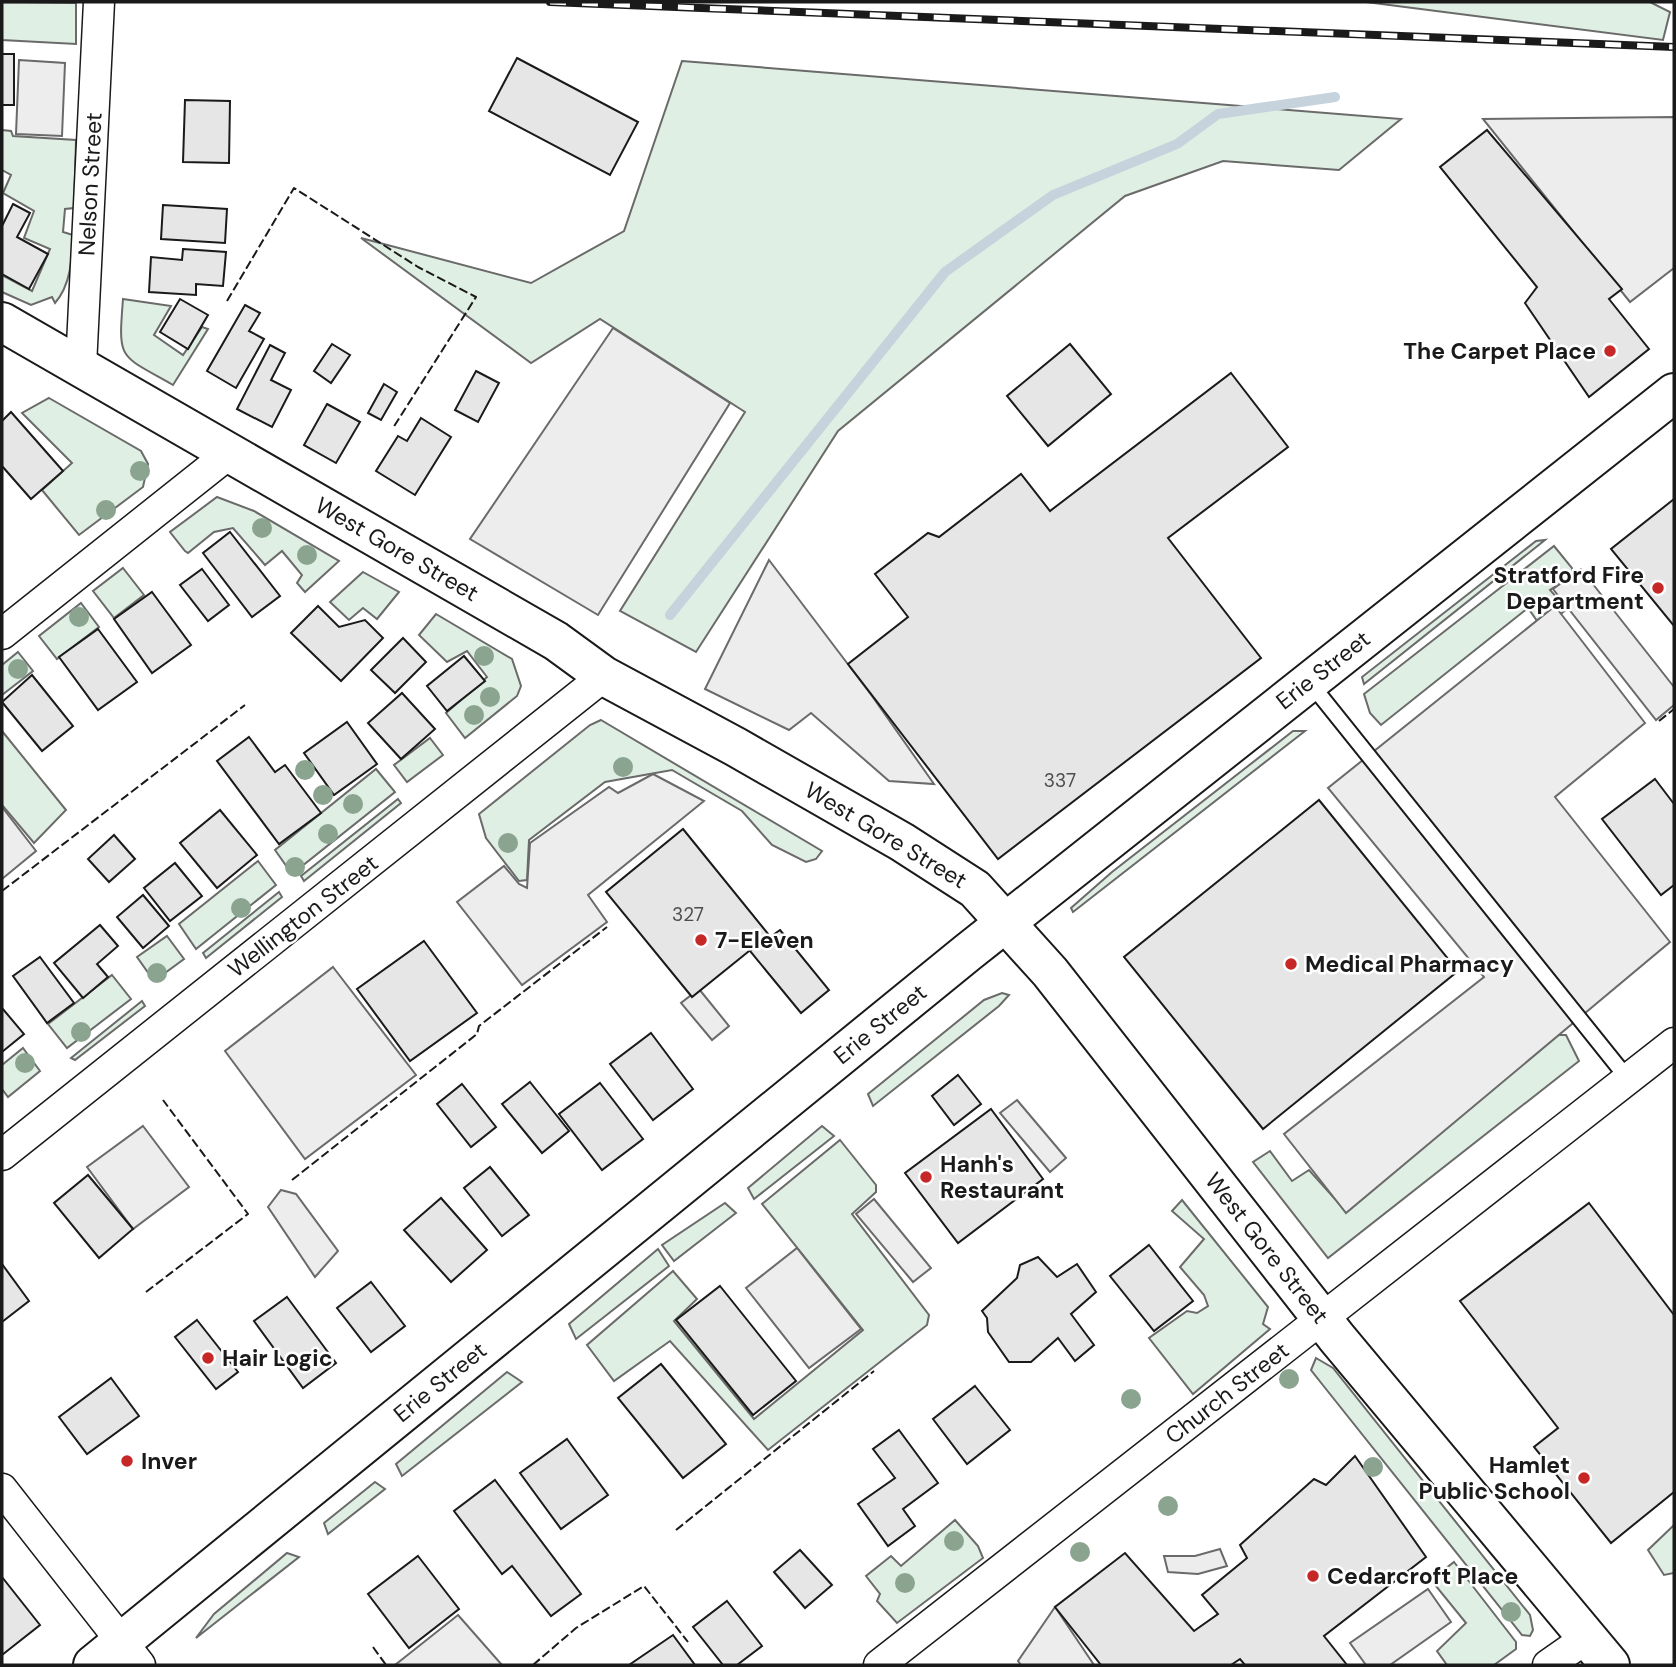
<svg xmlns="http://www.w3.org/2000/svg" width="1676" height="1667" font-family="'DM Sans',sans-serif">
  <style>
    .green { fill: #e0efe3; stroke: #6a6a6a; stroke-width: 2 }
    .parking { fill: #ededed; stroke: #6a6a6a; stroke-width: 2 }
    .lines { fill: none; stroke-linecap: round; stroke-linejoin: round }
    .stream { stroke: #c6d2dc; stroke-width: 10 }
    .building { fill: #e6e6e6; stroke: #1a1a1a; stroke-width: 2 }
    .lane-casing { stroke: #1a1a1a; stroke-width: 18 }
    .street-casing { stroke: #1a1a1a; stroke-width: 33 }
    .secondary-casing { stroke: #1a1a1a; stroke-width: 42 }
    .primary-casing { stroke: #1a1a1a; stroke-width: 42 }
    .lane { stroke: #fff; stroke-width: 14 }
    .street { stroke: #fff; stroke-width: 30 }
    .secondary { stroke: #fff; stroke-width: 38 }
    .primary { stroke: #fff; stroke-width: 38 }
    .rail-casing { stroke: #1a1a1a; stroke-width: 8 }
    .rail { stroke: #fff; stroke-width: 5; stroke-dasharray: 16; stroke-linecap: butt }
    .fence { stroke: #1a1a1a; stroke-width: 2; stroke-dasharray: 9 3.5; stroke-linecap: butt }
    .tree { fill: #8aa48f }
    .poi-dot { fill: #c62828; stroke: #fff; stroke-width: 2.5 }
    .labels { text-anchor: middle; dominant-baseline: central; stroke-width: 5; stroke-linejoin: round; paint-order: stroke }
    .number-label { font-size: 19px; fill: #4d4d4d }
    .street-label { font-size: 23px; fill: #1a1a1a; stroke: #fff }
    .poi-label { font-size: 23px; font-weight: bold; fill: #1a1a1a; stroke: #fff; text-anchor: start }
  </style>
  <rect width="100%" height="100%" fill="#fff"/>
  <g class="green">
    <polygon points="2,2 76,3 76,44 2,40"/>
    <polygon points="1366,2 1650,2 1670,12 1663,40"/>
    <polygon points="682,61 1401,119 1339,170 1223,161 1125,196 838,431 696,652 620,611 745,412 600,319 531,363 361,238 531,283 624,231"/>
    <path d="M 2,130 L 11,131 L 13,136 L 76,140 L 74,208 L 65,209 L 63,232 L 73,235 C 72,258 71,285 55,303 L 52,297 L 31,305 L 2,292 L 2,275 L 32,291 L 50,249 L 24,238 L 34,211 L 3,193 L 11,175 L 2,170 Z"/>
    <path d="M 123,299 L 171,306 L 154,335 L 183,355 L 202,327 L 208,329 L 173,385 C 119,354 118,362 123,299 Z"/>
    <polygon points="49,398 141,451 148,464 143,487 79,535 42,490 72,463 22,413"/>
    <polygon points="217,497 254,511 339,561 305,592 297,583 302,575 282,551 265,565 233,528 214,532 188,553 185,551 170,532"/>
    <polygon points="1545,540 1364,684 1362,677 1536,541"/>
    <polygon points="1554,546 1572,568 1572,576 1550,590 1567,609 1542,628 1528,608 1381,725 1370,713 1364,694"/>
    <polygon points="123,568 144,595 114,618 93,591"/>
    <polygon points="363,572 399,592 377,619 363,608 349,620 330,602"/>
    <polygon points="81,603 99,627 57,659 39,636"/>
    <polygon points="436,614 512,659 521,686 517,696 465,738 446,713 487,677 467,651 447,662 419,635"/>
    <polygon points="18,652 33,671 2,695 2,665"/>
    <polygon points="601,720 822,851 816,859 806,862 772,845 742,811 672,770 605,782 529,840 527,880 519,881 486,838 479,814 590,725"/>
    <polygon points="2,731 66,810 34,843 2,805"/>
    <polygon points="1293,731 1305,731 1073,912 1071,908 1112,872"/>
    <polygon points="430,738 443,755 407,782 394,765"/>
    <polygon points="376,769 395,792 292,874 275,850"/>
    <polygon points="398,799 401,803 304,881 301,876"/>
    <polygon points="258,861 276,885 196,949 179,924"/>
    <polygon points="279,892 282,897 206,958 203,953"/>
    <polygon points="167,936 184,959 154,981 137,957"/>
    <polygon points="112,975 131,999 67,1048 48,1024"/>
    <polygon points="1002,993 1009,995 999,1006 873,1106 868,1094 984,1000"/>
    <polygon points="142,1001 145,1006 75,1060 71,1058"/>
    <polygon points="1558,1035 1566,1035 1579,1061 1328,1258 1253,1162 1270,1151 1292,1181 1309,1170 1342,1207"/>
    <polygon points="23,1048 40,1071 8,1097 2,1089 2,1065"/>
    <polygon points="822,1126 834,1136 754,1199 748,1188"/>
    <polygon points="840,1140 876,1185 876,1192 852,1214 929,1315 927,1325 768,1450 670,1341 614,1381 587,1345 673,1271 697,1299 674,1321 754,1419 863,1330 762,1204"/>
    <polygon points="1182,1200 1268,1307 1263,1324 1270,1329 1193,1394 1149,1338 1187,1311 1197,1313 1208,1306 1204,1295 1180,1267 1204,1239 1172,1211"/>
    <polygon points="725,1203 736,1213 674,1261 662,1245"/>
    <polygon points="658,1249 669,1266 576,1339 569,1324"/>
    <polygon points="1316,1358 1333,1368 1530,1615 1533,1630 1530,1636 1522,1635 1322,1384 1311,1370"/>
    <polygon points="507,1372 522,1382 402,1476 396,1464"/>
    <polygon points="375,1482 385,1489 328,1534 324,1523"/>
    <polygon points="955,1520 978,1546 983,1558 897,1623 877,1601 880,1594 866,1576 891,1556 901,1566"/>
    <polygon points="1674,1525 1674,1573 1664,1575 1648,1550"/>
    <polygon points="287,1553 299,1557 196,1638 214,1614"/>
    <polygon points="1454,1562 1516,1642 1516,1649 1494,1665 1447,1665 1437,1651 1466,1623 1431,1580"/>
  </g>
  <g class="parking">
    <polygon points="19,60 65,63 62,136 16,134"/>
    <polygon points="1674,117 1674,268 1630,302 1483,119"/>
    <polygon points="613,328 730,403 598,615 470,539"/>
    <polygon points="769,560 872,696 934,784 889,781 811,713 789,730 705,689"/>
    <polygon points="1581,569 1674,687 1674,705 1656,720 1553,589"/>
    <polygon points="1555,606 1645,723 1555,797 1670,942 1346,1213 1284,1134 1484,977 1328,788"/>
    <polygon points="653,774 704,801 588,895 607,922 522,985 457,902 504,866 519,884 527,888 530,843 609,787 618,793"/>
    <polygon points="2,807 36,851 2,879"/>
    <polygon points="333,967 416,1075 305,1159 225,1051"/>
    <polygon points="699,989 729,1026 712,1040 681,1003"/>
    <polygon points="1017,1100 1066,1158 1050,1172 1000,1113"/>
    <polygon points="143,1126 189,1187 133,1229 87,1167"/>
    <polygon points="281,1190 296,1194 338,1251 315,1277 268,1207"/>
    <polygon points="874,1199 931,1268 913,1282 856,1214"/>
    <polygon points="797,1248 861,1329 809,1368 746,1288"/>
    <polygon points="1220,1549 1227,1566 1198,1574 1168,1572 1164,1556 1195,1556"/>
    <polygon points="1428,1589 1451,1622 1390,1665 1366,1665 1350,1643"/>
    <polygon points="1055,1607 1094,1665 1021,1665 1018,1661"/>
    <polygon points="458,1615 502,1665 395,1665"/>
  </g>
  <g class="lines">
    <polyline class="stream" points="670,615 945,272 1053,195 1177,144 1218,114 1335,97"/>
  </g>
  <g class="building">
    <rect x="2" y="54" width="12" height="51"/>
    <polygon points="517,58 638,122 610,175 489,111"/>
    <polygon points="185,100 230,101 229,163 183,162"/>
    <polygon points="1487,130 1622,289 1609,299 1649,349 1589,397 1525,303 1537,287 1440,167"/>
    <polygon points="13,204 30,213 17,237 48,254 29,289 2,274 2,226"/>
    <polygon points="163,205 227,209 225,243 161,239"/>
    <polygon points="183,249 226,252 223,286 196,284 196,295 149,292 151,257 182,260"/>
    <polygon points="180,299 208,315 188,349 160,332"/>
    <polygon points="245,305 260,313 249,331 264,339 236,388 207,371"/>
    <polygon points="332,344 350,355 331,383 314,371"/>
    <polygon points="1070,344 1111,394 1048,446 1007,396"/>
    <polygon points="270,345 285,353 271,380 291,390 272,427 237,409"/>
    <polygon points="476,371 499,383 478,422 455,410"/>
    <polygon points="1231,373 1288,447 1168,538 1261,658 998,859 848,664 908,617 875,574 928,533 939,537 1021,474 1050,511"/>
    <polygon points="384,384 397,392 381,420 368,413"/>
    <polygon points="327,404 360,422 336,463 304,445"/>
    <polygon points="11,412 63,471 31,499 2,466 2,421"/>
    <polygon points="421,418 451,437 415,495 376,471 398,436 407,441"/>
    <polygon points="1674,499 1674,626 1611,549"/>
    <polygon points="230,532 280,596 252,617 203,553"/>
    <polygon points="202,569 229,605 208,621 180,585"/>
    <polygon points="152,592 191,645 152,673 114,619"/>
    <polygon points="318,606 339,627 365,620 383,638 341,681 291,633"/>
    <polygon points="98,629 137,682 98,710 59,657"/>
    <polygon points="403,638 426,662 395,693 371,670"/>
    <polygon points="464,656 485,681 447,711 427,686"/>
    <polygon points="32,675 73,726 42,751 2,702"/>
    <polygon points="402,693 435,729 401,759 368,723"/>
    <polygon points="347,722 377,764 334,795 304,753"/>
    <polygon points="249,737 275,772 285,765 321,813 279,844 217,761"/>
    <polygon points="1655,779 1674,804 1674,885 1661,895 1602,819"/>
    <polygon points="1319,800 1458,971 1263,1129 1124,957"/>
    <polygon points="220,810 257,855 217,888 180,843"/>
    <polygon points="683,829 769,935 692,997 606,892"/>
    <polygon points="114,835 135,859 109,882 88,859"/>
    <polygon points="175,863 202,896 170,921 144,888"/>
    <polygon points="143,895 169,926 143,948 117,917"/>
    <polygon points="100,925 118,946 97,964 108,977 83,998 54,963"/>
    <polygon points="780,930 829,990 801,1013 750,951"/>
    <polygon points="424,941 477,1013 410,1061 357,989"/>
    <polygon points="40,957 74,1003 47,1023 13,976"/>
    <polygon points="2,1008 24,1034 2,1052"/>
    <polygon points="651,1033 693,1089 653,1120 610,1064"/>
    <polygon points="958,1075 981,1104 954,1125 932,1096"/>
    <polygon points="530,1082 569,1131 542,1153 502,1104"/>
    <polygon points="600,1083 643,1139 602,1170 559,1114"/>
    <polygon points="462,1084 496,1127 471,1147 437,1104"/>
    <polygon points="991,1109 1043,1179 958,1243 905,1173"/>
    <polygon points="490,1167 529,1215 502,1236 464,1188"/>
    <polygon points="88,1175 133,1229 99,1258 54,1203"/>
    <polygon points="441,1198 487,1250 451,1282 404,1230"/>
    <polygon points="1589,1203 1674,1315 1674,1492 1611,1543 1534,1447 1558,1428 1460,1301"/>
    <polygon points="1149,1245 1193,1301 1154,1331 1110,1276"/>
    <polygon points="1038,1257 1057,1277 1077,1264 1096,1292 1071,1314 1094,1345 1075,1361 1058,1338 1031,1362 1009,1362 988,1332 987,1318 982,1311 1017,1278 1020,1265"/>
    <polygon points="2,1264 29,1301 2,1322"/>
    <polygon points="371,1282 405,1326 371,1352 337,1308"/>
    <polygon points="720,1286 796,1381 753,1415 676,1320"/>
    <polygon points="287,1297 336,1363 303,1388 254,1321"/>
    <polygon points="197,1320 238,1372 216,1389 175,1337"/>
    <polygon points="661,1364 726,1444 683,1478 618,1398"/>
    <polygon points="111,1378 139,1416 87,1454 59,1417"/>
    <polygon points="975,1386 1010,1430 967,1464 933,1419"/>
    <polygon points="899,1430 938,1483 903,1509 915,1526 888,1546 858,1504 895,1478 873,1449"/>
    <polygon points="567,1439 608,1495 561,1529 520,1473"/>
    <polygon points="1355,1456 1426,1557 1324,1636 1347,1665 1245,1665 1240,1659 1231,1665 1101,1665 1055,1607 1125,1553 1194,1631 1218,1614 1202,1595 1247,1558 1240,1545 1314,1479 1326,1485"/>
    <polygon points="495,1480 581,1594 551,1616 512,1566 502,1574 454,1511"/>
    <polygon points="800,1550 832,1585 805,1608 774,1572"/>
    <polygon points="418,1556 459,1609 409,1648 368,1594"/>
    <polygon points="2,1577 40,1625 2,1655"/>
    <polygon points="727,1601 762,1646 737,1665 723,1665 693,1627"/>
    <polygon points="673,1635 695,1665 629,1665"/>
  </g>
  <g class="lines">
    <g class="lane-casing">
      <polyline id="lane" points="1311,684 1628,1079"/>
    </g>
    <g class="street-casing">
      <g id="street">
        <polyline points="81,366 99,2"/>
        <polyline points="2,634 231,452"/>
        <polyline points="2,1155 604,676"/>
        <polyline points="2,1489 140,1665"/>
        <polyline points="879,1665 1674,1043"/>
        <polyline points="1548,1665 1588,1637"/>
      </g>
    </g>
    <g class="secondary-casing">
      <polyline id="secondary" points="2,322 556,641 604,676 736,747 902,842 975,889 1050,972 1337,1338 1610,1665"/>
    </g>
    <g class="primary-casing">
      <polyline id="primary" points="93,1665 967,953 1674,393"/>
    </g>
    <use href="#lane" class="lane"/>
    <use href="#street" class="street"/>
    <use href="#secondary" class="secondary"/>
    <use href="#primary" class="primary"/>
    <g class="rail-casing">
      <polyline id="rail" points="550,2 1674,47"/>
    </g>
    <use href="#rail" class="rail"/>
    <g class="fence">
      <polyline points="227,301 294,188 418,267 476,297 393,428"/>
      <polyline points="1659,721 1674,709"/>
      <polyline points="2,891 245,705"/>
      <polyline points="292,1180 477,1034 479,1026 607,927"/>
      <polyline points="146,1292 248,1214 163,1100"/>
      <polyline points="676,1530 874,1371"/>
      <polyline points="373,1647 386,1665"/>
      <polyline points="533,1665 576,1628 644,1586 688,1642"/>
    </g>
  </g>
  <g class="tree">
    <circle cx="140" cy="471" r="10"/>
    <circle cx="106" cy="510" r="10"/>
    <circle cx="262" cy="528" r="10"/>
    <circle cx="307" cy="555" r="10"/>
    <circle cx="79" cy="617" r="10"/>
    <circle cx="484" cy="656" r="10"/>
    <circle cx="18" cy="669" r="10"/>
    <circle cx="490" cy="697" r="10"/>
    <circle cx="474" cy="715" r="10"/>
    <circle cx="623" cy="767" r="10"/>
    <circle cx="305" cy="770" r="10"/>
    <circle cx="323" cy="795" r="10"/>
    <circle cx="353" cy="804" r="10"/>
    <circle cx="328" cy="834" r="10"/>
    <circle cx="508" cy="843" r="10"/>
    <circle cx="295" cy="867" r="10"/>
    <circle cx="241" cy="908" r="10"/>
    <circle cx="157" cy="973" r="10"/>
    <circle cx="81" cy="1032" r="10"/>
    <circle cx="25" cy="1063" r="10"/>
    <circle cx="1289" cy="1379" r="10"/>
    <circle cx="1131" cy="1399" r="10"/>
    <circle cx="1373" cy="1467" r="10"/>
    <circle cx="1168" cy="1506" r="10"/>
    <circle cx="954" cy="1541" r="10"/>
    <circle cx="1080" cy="1552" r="10"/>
    <circle cx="905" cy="1583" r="10"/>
    <circle cx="1511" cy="1612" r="10"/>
  </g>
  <g class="poi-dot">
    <circle cx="1610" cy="351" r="7"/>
    <circle cx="1658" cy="588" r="7"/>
    <circle cx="701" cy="940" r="7"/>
    <circle cx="1291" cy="964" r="7"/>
    <circle cx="926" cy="1177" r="7"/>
    <circle cx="208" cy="1358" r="7"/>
    <circle cx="127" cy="1461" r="7"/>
    <circle cx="1584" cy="1478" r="7"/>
    <circle cx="1313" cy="1576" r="7"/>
  </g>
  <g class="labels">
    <g class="number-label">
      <text x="1060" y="780">337</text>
      <text x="688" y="914">327</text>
    </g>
    <g class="street-label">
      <text transform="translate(90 184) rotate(-87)">Nelson Street</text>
      <text transform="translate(397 549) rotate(30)">West Gore Street</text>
      <text transform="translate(1323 670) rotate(-38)">Erie Street</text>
      <text transform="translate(886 835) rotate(31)">West Gore Street</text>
      <text transform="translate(303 916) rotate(-38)">Wellington Street</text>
      <text transform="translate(880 1024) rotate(-39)">Erie Street</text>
      <text transform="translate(1267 1248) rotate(52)">West Gore Street</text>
      <text transform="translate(440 1382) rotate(-39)">Erie Street</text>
      <text transform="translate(1227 1393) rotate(-38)">Church Street</text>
    </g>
    <g class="poi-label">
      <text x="1596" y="351" text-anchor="end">The Carpet Place</text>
      <text x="1644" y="575" text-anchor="end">Stratford Fire<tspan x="1644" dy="26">Department</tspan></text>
      <text x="715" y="940">7-Eleven</text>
      <text x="1305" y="964">Medical Pharmacy</text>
      <text x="940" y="1164">Hanh's<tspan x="940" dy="26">Restaurant</tspan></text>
      <text x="222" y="1358">Hair Logic</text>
      <text x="141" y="1461">Inver</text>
      <text x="1570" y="1465" text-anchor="end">Hamlet<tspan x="1570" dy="26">Public School</tspan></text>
      <text x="1327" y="1576">Cedarcroft Place</text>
    </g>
  </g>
  <rect width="1676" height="1667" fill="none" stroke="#1a1a1a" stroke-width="7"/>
</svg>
